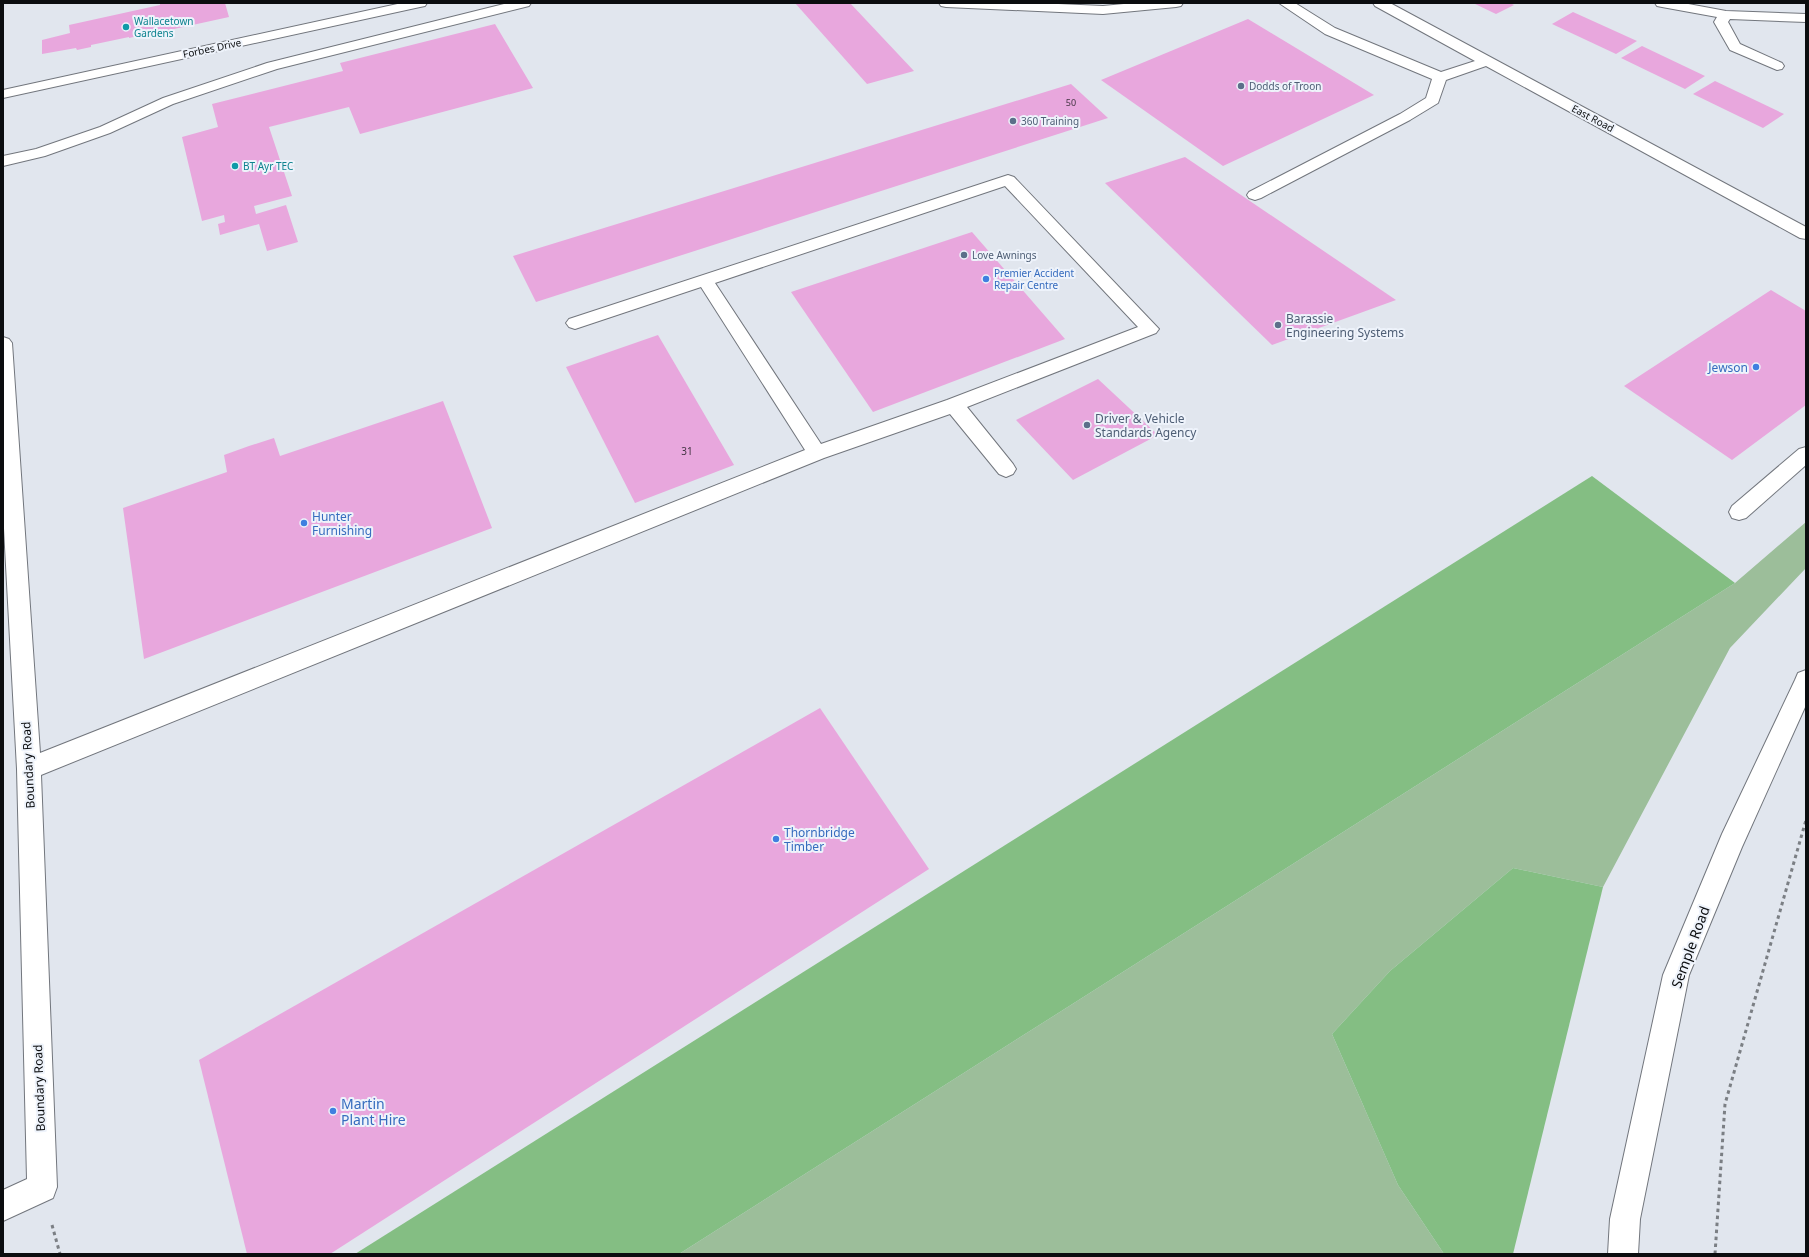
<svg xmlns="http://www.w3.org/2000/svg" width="1809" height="1257" font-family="'Noto Sans',sans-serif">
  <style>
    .green { fill: #9cbe9a }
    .forest { fill: #84be83 }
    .building { fill: #e8a7dd }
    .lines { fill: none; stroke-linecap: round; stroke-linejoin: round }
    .minor-casing { stroke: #72767d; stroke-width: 2 }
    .path { stroke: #7b7f84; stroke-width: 3; stroke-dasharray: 3.5 3.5; stroke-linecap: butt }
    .minor { fill: #fff; fill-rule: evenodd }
    .culture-dot { fill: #0f9aa8; stroke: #eef3fb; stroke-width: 1.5 }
    .service-dot { fill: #5c6f8a; stroke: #eef3fb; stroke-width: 1.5 }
    .shop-dot { fill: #3f7fe0; stroke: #eef3fb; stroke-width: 1.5 }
    .labels { text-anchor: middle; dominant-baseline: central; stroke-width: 4; stroke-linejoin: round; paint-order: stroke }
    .far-number-label { font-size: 9px; fill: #423442 }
    .far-culture-label { font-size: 10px; fill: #0d838f; stroke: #eef3fb; text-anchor: start }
    .far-street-label { font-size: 10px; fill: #0b0d0f; stroke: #eef3fb }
    .far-service-label { font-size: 10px; fill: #4e5e75; stroke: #eef3fb; text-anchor: start }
    .far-shop-label { font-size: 10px; fill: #366cbe; stroke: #eef3fb; text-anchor: start }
    .number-label { font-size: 10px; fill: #423442 }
    .service-label { font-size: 12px; fill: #4e5e75; stroke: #eef3fb; text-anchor: start }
    .shop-label { font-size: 12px; fill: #366cbe; stroke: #eef3fb; text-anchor: start }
    .street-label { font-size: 12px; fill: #0b0d0f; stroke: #eef3fb }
    .near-street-label { font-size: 14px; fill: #0b0d0f; stroke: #eef3fb }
    .near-shop-label { font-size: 14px; fill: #366cbe; stroke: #eef3fb; text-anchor: start }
  </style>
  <rect width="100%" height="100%" fill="#e1e6ee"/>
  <polygon class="green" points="1806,522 1806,568 1730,648 1603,887 1513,868 1390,971 1332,1034 1398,1185 1444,1254 679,1254 1735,583"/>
  <g class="forest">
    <polygon points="1592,476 1735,583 679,1254 355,1254"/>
    <polygon points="1513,868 1603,887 1513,1254 1444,1254 1398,1185 1332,1034 1390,971"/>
  </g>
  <g class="building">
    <polygon points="160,3 225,3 229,17 165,31 164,29 147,32 147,34 129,38 129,37 91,45 91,47 77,50 76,48 42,54 42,40 70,33 69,25 160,5"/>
    <polygon points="795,3 850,3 914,71 867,84"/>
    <polygon points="1473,3 1510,3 1514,5 1496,14"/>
    <polygon points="1573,12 1637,41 1616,54 1552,24"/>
    <polygon points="1248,19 1374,95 1223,166 1101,80"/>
    <polygon points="495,24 533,88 360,134 349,107 269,127 292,196 254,206 256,214 286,205 298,242 267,251 259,224 220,235 218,224 225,222 224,215 202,221 182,137 218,127 212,104 343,71 340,63"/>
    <polygon points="1642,46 1705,76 1685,89 1621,58"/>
    <polygon points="1715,81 1784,114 1763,128 1693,94"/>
    <polygon points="1071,84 1108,118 536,302 513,256"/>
    <polygon points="1185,157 1396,300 1272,345 1105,183"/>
    <polygon points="972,232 1065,339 873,412 791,292"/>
    <polygon points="1771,290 1806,311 1806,405 1732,460 1624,386"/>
    <polygon points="658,335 734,465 635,503 566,367"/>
    <polygon points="1098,379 1158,435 1073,480 1016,420"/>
    <polygon points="443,401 492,528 144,659 123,508 227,472 224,455 249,446 274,438 280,456"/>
    <polygon points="820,708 929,869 330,1254 247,1254 199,1060"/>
  </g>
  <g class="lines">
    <g class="minor-casing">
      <g id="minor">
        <polygon points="402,3 427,3 425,6 420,7 3,98 3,90"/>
        <polygon points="508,3 531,3 529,6 277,69 173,104 110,133 45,156 3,166 3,156 36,149 100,127 163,98 267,63"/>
        <polygon points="939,3 1036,3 1103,6 1134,3 1183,3 1181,6 1176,7 1103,14 946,7 941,6"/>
        <polygon points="1279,3 1295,3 1335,28 1441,72 1475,61 1375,6 1373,3 1390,3 1806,227 1806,239 1800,238 1486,66 1446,80 1438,103 1410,120 1261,198 1255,200 1249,198 1247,195 1249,192 1400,114 1426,98 1432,79 1325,34"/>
        <polygon points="1655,3 1683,3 1726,11 1806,14 1806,22 1730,19 1728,22 1740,44 1782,63 1784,66 1782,69 1777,70 1730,50 1714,22 1717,17 1662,7 1657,6"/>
        <path d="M 1008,175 L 1014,177 L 1159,329 L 1156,333 L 967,407 L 1013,464 L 1016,469 L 1013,474 L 1006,477 L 999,474 L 950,414 L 824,458 L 41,775 L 57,1187 L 53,1198 L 3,1221 L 3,1190 L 27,1179 L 17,769 L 3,510 L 3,337 L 9,339 L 12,343 L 40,753 L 805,450 L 701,287 L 575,329 L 569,327 L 566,323 L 569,319 ZM 1005,186 L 1138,327 L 947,400 L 821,444 L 715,283 Z"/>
        <polygon points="1806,447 1806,465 1746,518 1739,520 1732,518 1729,512 1732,506 1799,449"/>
        <polygon points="1806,670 1806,705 1742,847 1689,975 1640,1219 1638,1254 1608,1254 1610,1219 1663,975 1722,834 1795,680 1798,673"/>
      </g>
    </g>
    <g class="path">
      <polyline points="52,1225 60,1254"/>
      <polyline points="1715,1254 1725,1104 1806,820"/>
    </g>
    <use href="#minor" class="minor"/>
  </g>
  <g class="culture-dot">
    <circle cx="126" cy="27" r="4"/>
    <circle cx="235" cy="166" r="4"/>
  </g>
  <g class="service-dot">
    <circle cx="1241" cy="86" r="4"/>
    <circle cx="1013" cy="121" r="4"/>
    <circle cx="964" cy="255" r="4"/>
    <circle cx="1278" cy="325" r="4"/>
    <circle cx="1087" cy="425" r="4"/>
  </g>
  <g class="shop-dot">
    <circle cx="986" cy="279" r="4"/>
    <circle cx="1756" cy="367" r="4"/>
    <circle cx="304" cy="523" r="4"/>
    <circle cx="776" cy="839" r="4"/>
    <circle cx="333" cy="1111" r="4"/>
  </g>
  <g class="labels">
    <g class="far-number-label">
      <text x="1071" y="102">50</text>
    </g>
    <g class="far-culture-label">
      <text x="134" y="21">Wallacetown<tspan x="134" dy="12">Gardens</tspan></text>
      <text x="243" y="166">BT Ayr TEC</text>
    </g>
    <g class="far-street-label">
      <text transform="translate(212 48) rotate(-12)">Forbes Drive</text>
      <text transform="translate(1593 118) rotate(28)">East Road</text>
    </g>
    <g class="far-service-label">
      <text x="1249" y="86">Dodds of Troon</text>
      <text x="1021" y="121">360 Training</text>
      <text x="972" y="255">Love Awnings</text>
    </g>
    <g class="far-shop-label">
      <text x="994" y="273">Premier Accident<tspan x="994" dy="12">Repair Centre</tspan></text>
    </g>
    <g class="number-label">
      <text x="687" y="451">31</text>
    </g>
    <g class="service-label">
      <text x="1286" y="318">Barassie<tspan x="1286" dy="14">Engineering Systems</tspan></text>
      <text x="1095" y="418">Driver &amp; Vehicle<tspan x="1095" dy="14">Standards Agency</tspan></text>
    </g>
    <g class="shop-label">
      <text x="1748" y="367" text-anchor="end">Jewson</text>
      <text x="312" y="516">Hunter<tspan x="312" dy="14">Furnishing</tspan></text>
      <text x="784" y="832">Thornbridge<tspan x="784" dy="14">Timber</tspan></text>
    </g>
    <g class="street-label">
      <text transform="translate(28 765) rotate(-93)">Boundary Road</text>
      <text transform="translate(39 1088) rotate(-92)">Boundary Road</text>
    </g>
    <g class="near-street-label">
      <text transform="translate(1690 947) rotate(-70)">Semple Road</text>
    </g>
    <g class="near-shop-label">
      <text x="341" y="1103">Martin<tspan x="341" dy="16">Plant Hire</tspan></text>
    </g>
  </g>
  <rect width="1809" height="1257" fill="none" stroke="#0b0d0f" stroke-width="8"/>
</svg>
